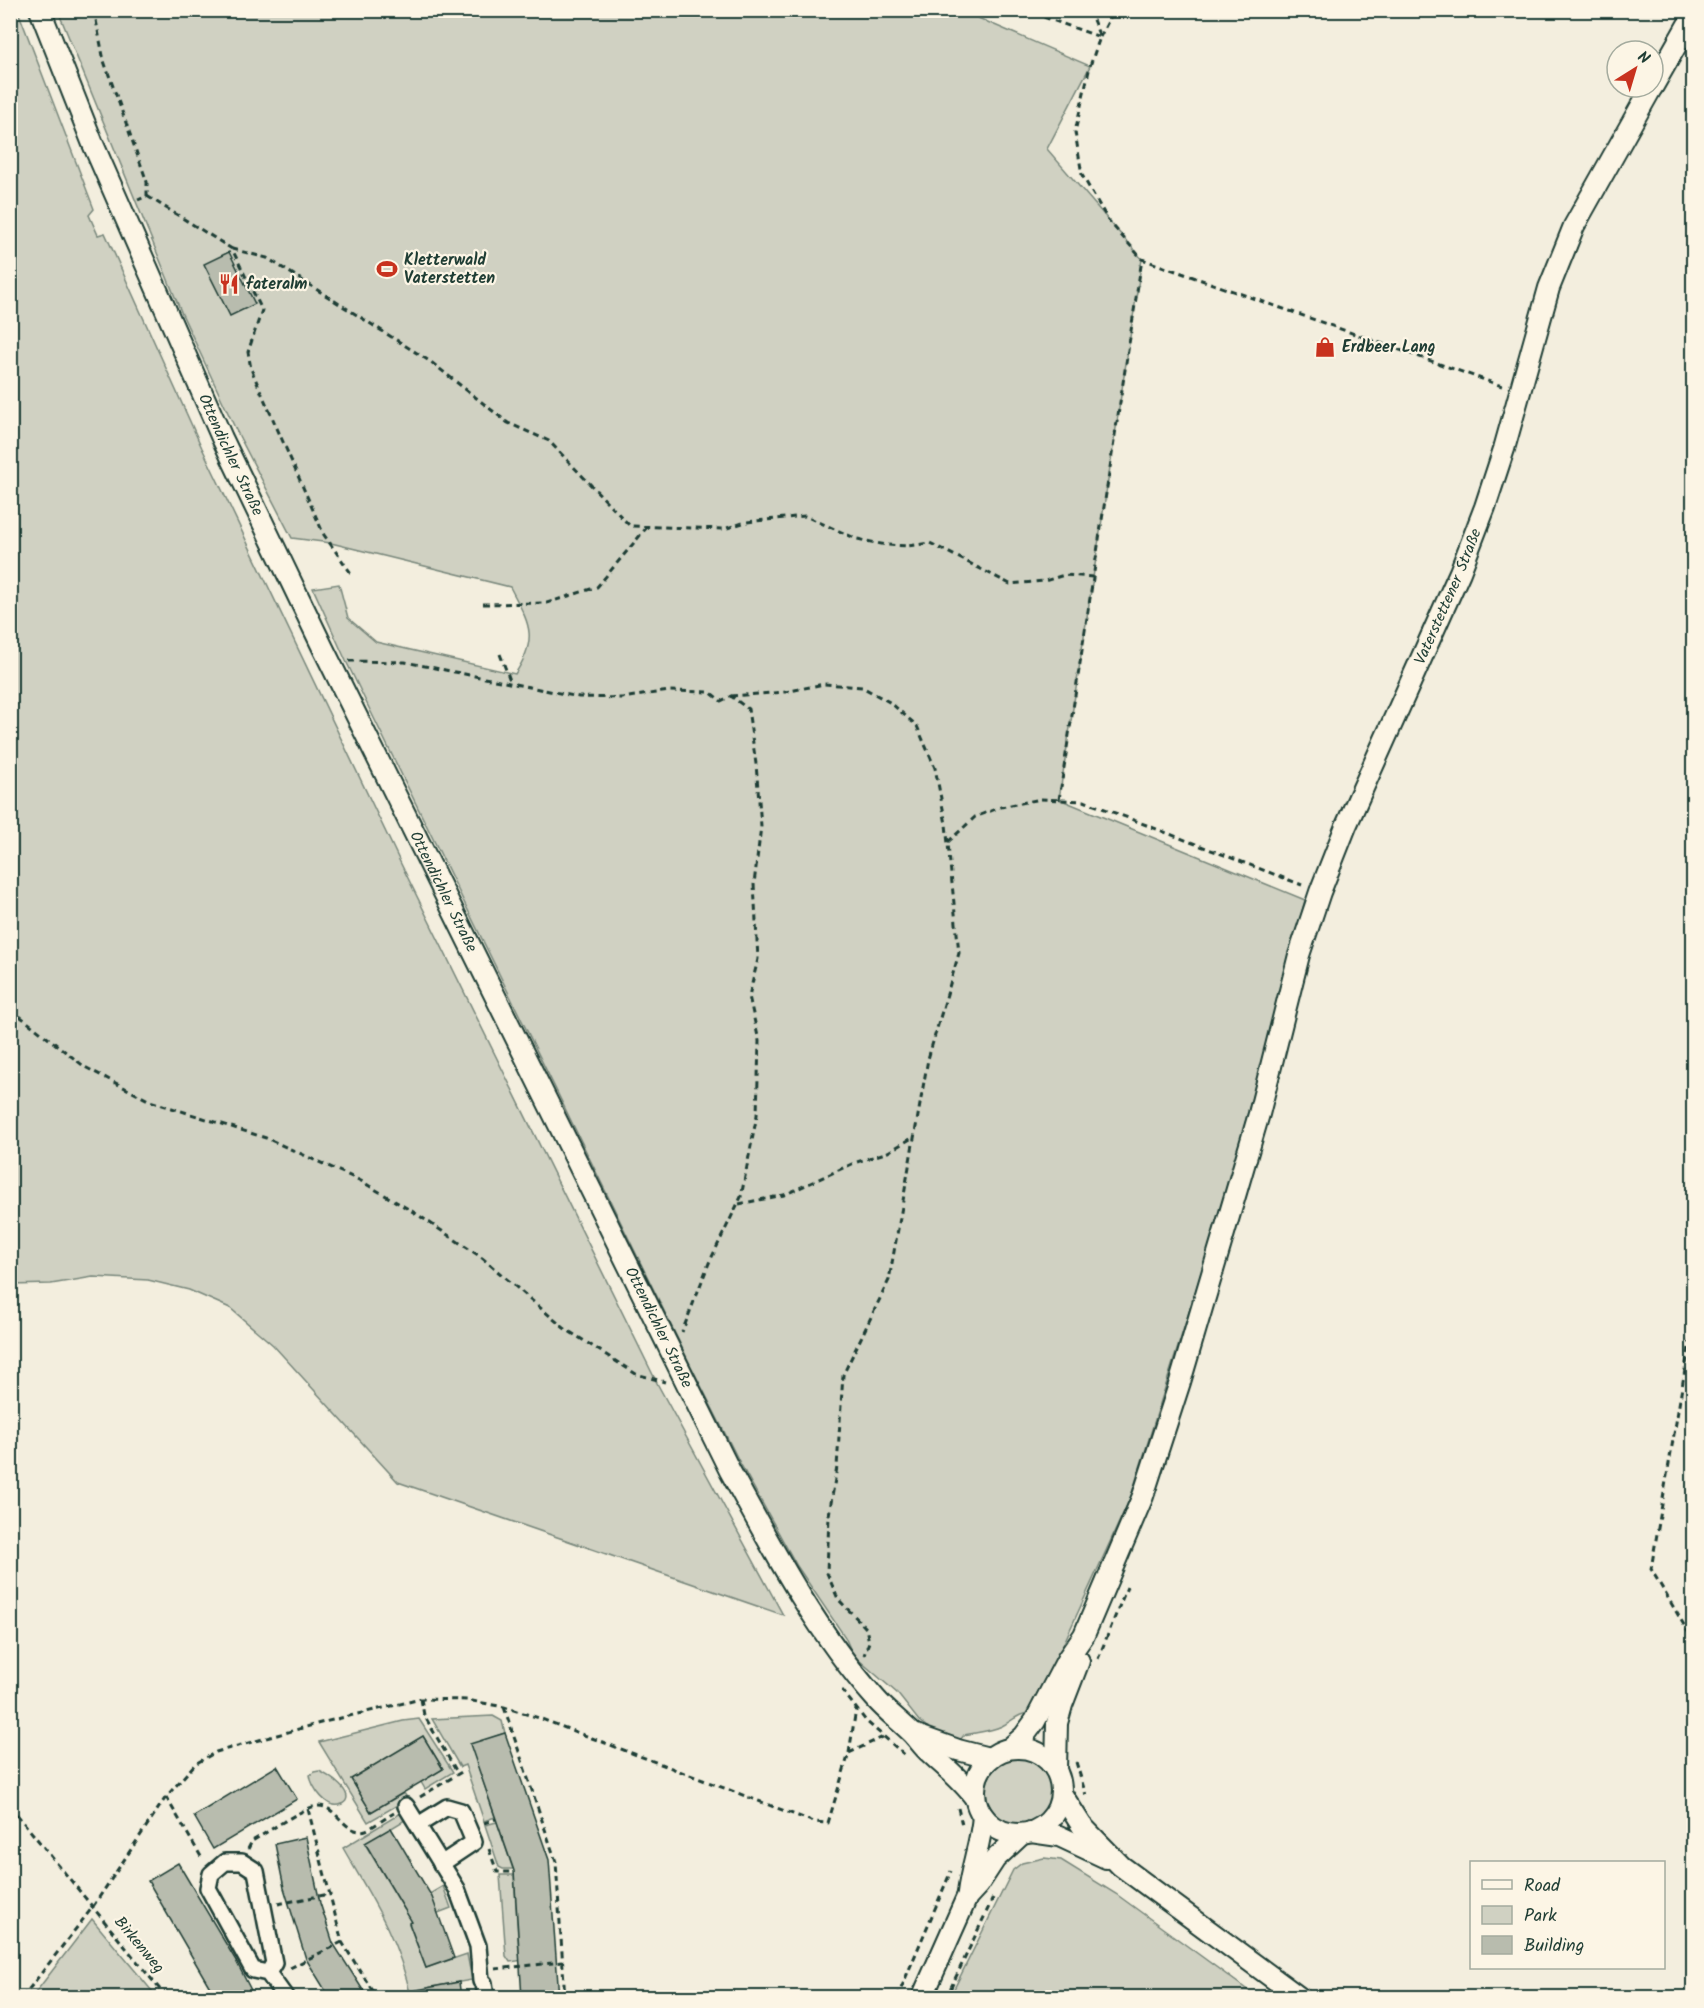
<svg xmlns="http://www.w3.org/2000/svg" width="1704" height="2008" font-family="Kalam,sans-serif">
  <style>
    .green { fill: #d0d1c2; stroke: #78877b; stroke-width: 1.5 }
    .building { fill: #b8bcae; stroke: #1f3d34; stroke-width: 1.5 }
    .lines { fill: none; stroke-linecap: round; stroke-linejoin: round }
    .minor-casing { stroke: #1f3d34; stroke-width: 20 }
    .tertiary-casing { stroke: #1f3d34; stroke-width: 24 }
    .path { stroke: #1f3d34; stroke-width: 3; stroke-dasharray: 6 4.5; stroke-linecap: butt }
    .minor { stroke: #fcf5e5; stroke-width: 15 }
    .tertiary { stroke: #fcf5e5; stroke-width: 20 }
    .labels { text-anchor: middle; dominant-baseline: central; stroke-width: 4.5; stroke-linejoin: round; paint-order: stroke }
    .poi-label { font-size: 16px; font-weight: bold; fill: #1f3d34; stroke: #fcf5e5; text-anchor: start }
    .street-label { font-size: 16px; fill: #1f3d34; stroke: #fcf5e5 }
  </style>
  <rect width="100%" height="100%" fill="#f3eede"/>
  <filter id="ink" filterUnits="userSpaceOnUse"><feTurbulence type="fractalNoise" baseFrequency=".0167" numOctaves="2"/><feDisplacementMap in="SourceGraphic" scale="12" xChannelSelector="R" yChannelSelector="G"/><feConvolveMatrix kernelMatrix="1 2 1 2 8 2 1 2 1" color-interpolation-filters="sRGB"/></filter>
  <g filter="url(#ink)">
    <g class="green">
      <polygon points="10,11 18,11 94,209 89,215 98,235 105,233 202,448 401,864 658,1385 783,1615 398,1482 273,1345 230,1308 189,1290 148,1280 93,1277 51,1284 11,1285"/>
      <path d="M 58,11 L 962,11 L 1090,66 L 1047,149 L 1142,259 L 1059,799 L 1305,900 L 1226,1194 L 1131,1496 L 1032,1713 C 1020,1712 1012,1721 1002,1726 C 989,1732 977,1732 964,1735 L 958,1743 L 934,1732 L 919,1721 L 897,1693 L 853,1655 L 845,1637 L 797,1566 L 740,1463 L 692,1368 L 346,661 L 313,588 L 339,584 L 348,618 L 376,642 L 515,674 C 540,636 528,622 510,587 L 331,543 L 292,538 L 236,430 L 182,314 Z"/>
      <polygon points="493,1716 502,1721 505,1733 471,1745 495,1817 484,1821 465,1765 460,1767 432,1719"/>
      <polygon points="419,1719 453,1772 425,1789 421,1782 443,1769 423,1736 351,1779 371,1812 404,1793 408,1799 368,1822 319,1742 403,1721"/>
      <circle cx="1019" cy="1791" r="33"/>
      <path d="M 319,1771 C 327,1774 359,1795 342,1804 C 328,1811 311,1787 310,1775 L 314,1772 Z"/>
      <path d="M 401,1813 L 405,1820 L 365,1844 L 404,1909 L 443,1886 L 451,1908 L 409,1924 L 426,1968 L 467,1954 L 472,1980 L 430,1987 L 431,1997 L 411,1997 C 398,1938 373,1900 343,1848 Z"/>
      <polygon points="497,1822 513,1869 503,1869 499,1867 485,1825"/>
      <polygon points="1044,1858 1061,1860 1116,1894 1257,1997 950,1997 1013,1870 1022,1863"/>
      <polygon points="500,1875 514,1875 519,1954 524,1960 510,1962 506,1956"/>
      <polygon points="92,1919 157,1997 32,1997"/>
    </g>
    <g class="building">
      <polygon points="229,252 255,304 230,316 204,264"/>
      <polygon points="505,1733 549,1860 559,1998 522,1998 514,1871 470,1744"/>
      <polygon points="423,1736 443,1769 371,1812 351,1779"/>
      <polygon points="277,1766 297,1799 213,1849 194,1816"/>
      <polygon points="391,1828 432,1897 454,1958 426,1968 409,1923 412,1922 365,1843"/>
      <polygon points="306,1837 320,1903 333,1943 368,1998 330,1998 306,1959 284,1888 275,1844"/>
      <polygon points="178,1863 235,1959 255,1998 216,1998 148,1881"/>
      <polygon points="459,1982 461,1998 416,1998 416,1990"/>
    </g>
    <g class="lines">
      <g class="minor-casing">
        <g id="minor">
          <polyline points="406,1806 457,1889 478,1946 481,1981 484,1983 486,1998"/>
          <polyline points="418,1825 447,1807 461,1811 474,1842 441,1864"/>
          <polyline points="268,1973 274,1963 256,1871 242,1862 225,1862 211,1874 208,1888 253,1970 268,1973 286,1998"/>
        </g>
      </g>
      <g class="tertiary-casing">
        <g id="tertiary">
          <path id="s1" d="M 40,10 L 93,144 L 222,438 L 323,648 L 730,1471 C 773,1550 815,1630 875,1698 C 886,1711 900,1721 912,1733 C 918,1739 923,1747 930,1753 C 946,1768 962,1780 975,1798"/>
          <polyline points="1653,86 1694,14"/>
          <polyline points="916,1735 958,1750 989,1758"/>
          <circle cx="1018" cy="1791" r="43"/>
          <path id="s2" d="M 1010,1748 L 1024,1736 L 1035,1721 L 1068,1658 L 1084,1635 L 1143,1496 L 1180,1382 L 1235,1196 L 1259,1114 L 1299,955 L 1320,892 L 1346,826 L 1460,572 L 1485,507 L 1504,449 L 1549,288 L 1574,226 L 1652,87"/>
          <polyline points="1056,1770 1057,1723 1062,1705 1079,1661"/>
          <polyline points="1061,1793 1082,1826 1121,1866 1300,1998"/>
          <polyline points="1031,1832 1059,1836 1106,1858"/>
          <path d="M 968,1893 C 971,1867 981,1843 983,1816"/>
          <polyline points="922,1998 967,1897 978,1885 995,1859 1022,1834"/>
        </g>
      </g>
      <g class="path">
        <polyline points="94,10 104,61 147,182 147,196 138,200"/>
        <polyline points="1024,10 1100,37 1090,66 1075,132 1082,175 1108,220 1142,259"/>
        <polyline points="1089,10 1100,37"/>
        <polyline points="1100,37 1114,10"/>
        <polyline points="147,196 232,249 262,310 248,352 251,369 324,535 353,576"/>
        <polyline points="232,249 267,258 431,362 508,423 549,441 630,526 724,529 746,522 805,516 857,539 886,545 908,546 930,543 1010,584 1045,581 1064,575 1093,577"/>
        <polyline points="483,604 547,603 597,587 648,526"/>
        <polyline points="500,654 511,683"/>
        <polyline points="349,661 405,662 579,697 622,698 669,691 710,692 721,701 731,696 748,709 756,764 761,826 754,884 758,959 749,996 759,1041 757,1115 741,1197 709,1263 682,1332"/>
        <polyline points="731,696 785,692 824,684 862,687 891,703 917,726 935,768 946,824 959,953 928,1059 889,1280 843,1375 837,1467 829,1515 827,1573 838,1599 866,1628 869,1642 864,1655"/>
        <polyline points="1059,800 1142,259 1502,386"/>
        <polyline points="948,842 975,817 1001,807 1041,799 1084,801 1302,885"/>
        <polyline points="10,1012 17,1014 85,1067 150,1101 266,1138 361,1181 415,1213 481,1257 564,1328 636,1374 665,1382"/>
        <polyline points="739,1204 784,1195 854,1163 888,1152 912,1138"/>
        <polyline points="1694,1317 1651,1569 1694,1642"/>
        <polyline points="1098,1659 1127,1587"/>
        <polyline points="842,1690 866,1721 906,1756"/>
        <polyline points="421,1699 424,1715 458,1774"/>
        <polyline points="504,1707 556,1862 565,1998"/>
        <polyline points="849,1753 856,1709"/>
        <polyline points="1076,1762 1086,1795"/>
        <polyline points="166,1797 203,1860"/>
        <polyline points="420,1797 463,1771"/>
        <polyline points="10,1806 167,1998"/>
        <polyline points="958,1808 962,1825"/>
        <polyline points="308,1809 342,1942 377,1998"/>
        <polyline points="484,1823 496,1819"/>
        <path d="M 248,1849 L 252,1841 C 265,1834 305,1806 318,1806 C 337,1805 345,1837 366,1830 C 375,1826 385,1818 394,1813"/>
        <polyline points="489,1849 497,1872 514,1872"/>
        <polyline points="278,1904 329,1894"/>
        <polyline points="290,1968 342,1942"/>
        <polyline points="495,1969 562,1962"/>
        <polyline points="22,1998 92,1908 166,1797 195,1764 216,1752 324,1722 421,1699 467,1700 504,1707 539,1718 814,1822 828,1823 849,1753 883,1737"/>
        <polyline points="897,1998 951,1871"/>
        <polyline points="946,1998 993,1898"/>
      </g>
      <use href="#minor" class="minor"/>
      <use href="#tertiary" class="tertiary"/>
    </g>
  </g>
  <defs>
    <g id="stadium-bare" transform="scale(1.62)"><path d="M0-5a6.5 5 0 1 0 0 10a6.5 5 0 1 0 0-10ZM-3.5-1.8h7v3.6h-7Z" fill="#c8321e" stroke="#fcf5e5" stroke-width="2.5" paint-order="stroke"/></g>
    <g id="restaurant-bare" transform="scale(1.62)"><path d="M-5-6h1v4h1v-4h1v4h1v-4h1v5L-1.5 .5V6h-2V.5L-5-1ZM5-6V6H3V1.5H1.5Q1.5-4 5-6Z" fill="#c8321e" stroke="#fcf5e5" stroke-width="2.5" paint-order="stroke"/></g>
    <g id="shop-bare" transform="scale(1.62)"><path d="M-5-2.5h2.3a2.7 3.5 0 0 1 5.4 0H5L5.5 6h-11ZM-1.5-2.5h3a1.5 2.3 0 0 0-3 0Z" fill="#c8321e" stroke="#fcf5e5" stroke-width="2.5" paint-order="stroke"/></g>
  </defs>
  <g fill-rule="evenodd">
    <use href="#stadium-bare" x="387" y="269"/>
    <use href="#restaurant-bare" x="229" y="284"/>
    <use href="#shop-bare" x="1325" y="347"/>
  </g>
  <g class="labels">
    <g class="poi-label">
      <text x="404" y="260">Kletterwald<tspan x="404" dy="18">Vaterstetten</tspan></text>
      <text x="246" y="284">fateralm</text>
      <text x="1342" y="347">Erdbeer Lang</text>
    </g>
    <g class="street-label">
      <text stroke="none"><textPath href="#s1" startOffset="484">Ottendichler Straße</textPath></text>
      <text stroke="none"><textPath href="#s2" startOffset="1239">Vaterstettener Straße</textPath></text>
      <text stroke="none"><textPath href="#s1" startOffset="970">Ottendichler Straße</textPath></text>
      <text stroke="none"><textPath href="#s1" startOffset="1456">Ottendichler Straße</textPath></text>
      <text transform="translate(139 1945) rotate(50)">Birkenweg</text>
    </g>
  </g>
  <rect width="1704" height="2008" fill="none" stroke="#fcf5e5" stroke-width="36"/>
  <rect x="18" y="18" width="1668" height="1972" fill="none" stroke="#1f3d34" stroke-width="2" filter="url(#ink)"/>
  <rect x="1470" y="1861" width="195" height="108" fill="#fcf5e5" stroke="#a4ab9e" stroke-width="1.5"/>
  <rect x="1482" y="1880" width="30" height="9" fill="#fcf5e5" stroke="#a4ab9e" stroke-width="1.5"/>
  <text x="1524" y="1891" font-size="18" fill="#1f3d34">Road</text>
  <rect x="1482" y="1906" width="30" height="18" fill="#d0d1c2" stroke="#a4ab9e" stroke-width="1.5"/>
  <text x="1524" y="1921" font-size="18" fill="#1f3d34">Park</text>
  <rect x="1482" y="1936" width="30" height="18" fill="#b8bcae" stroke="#a4ab9e" stroke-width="1.5"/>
  <text x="1524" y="1951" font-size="18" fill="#1f3d34">Building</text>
  <g transform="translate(1635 69) rotate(37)"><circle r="28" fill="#fcf5e5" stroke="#a4ab9e" stroke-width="1.5"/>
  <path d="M0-4.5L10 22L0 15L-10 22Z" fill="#c8321e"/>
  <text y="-9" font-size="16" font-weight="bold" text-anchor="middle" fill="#1f3d34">N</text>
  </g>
</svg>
